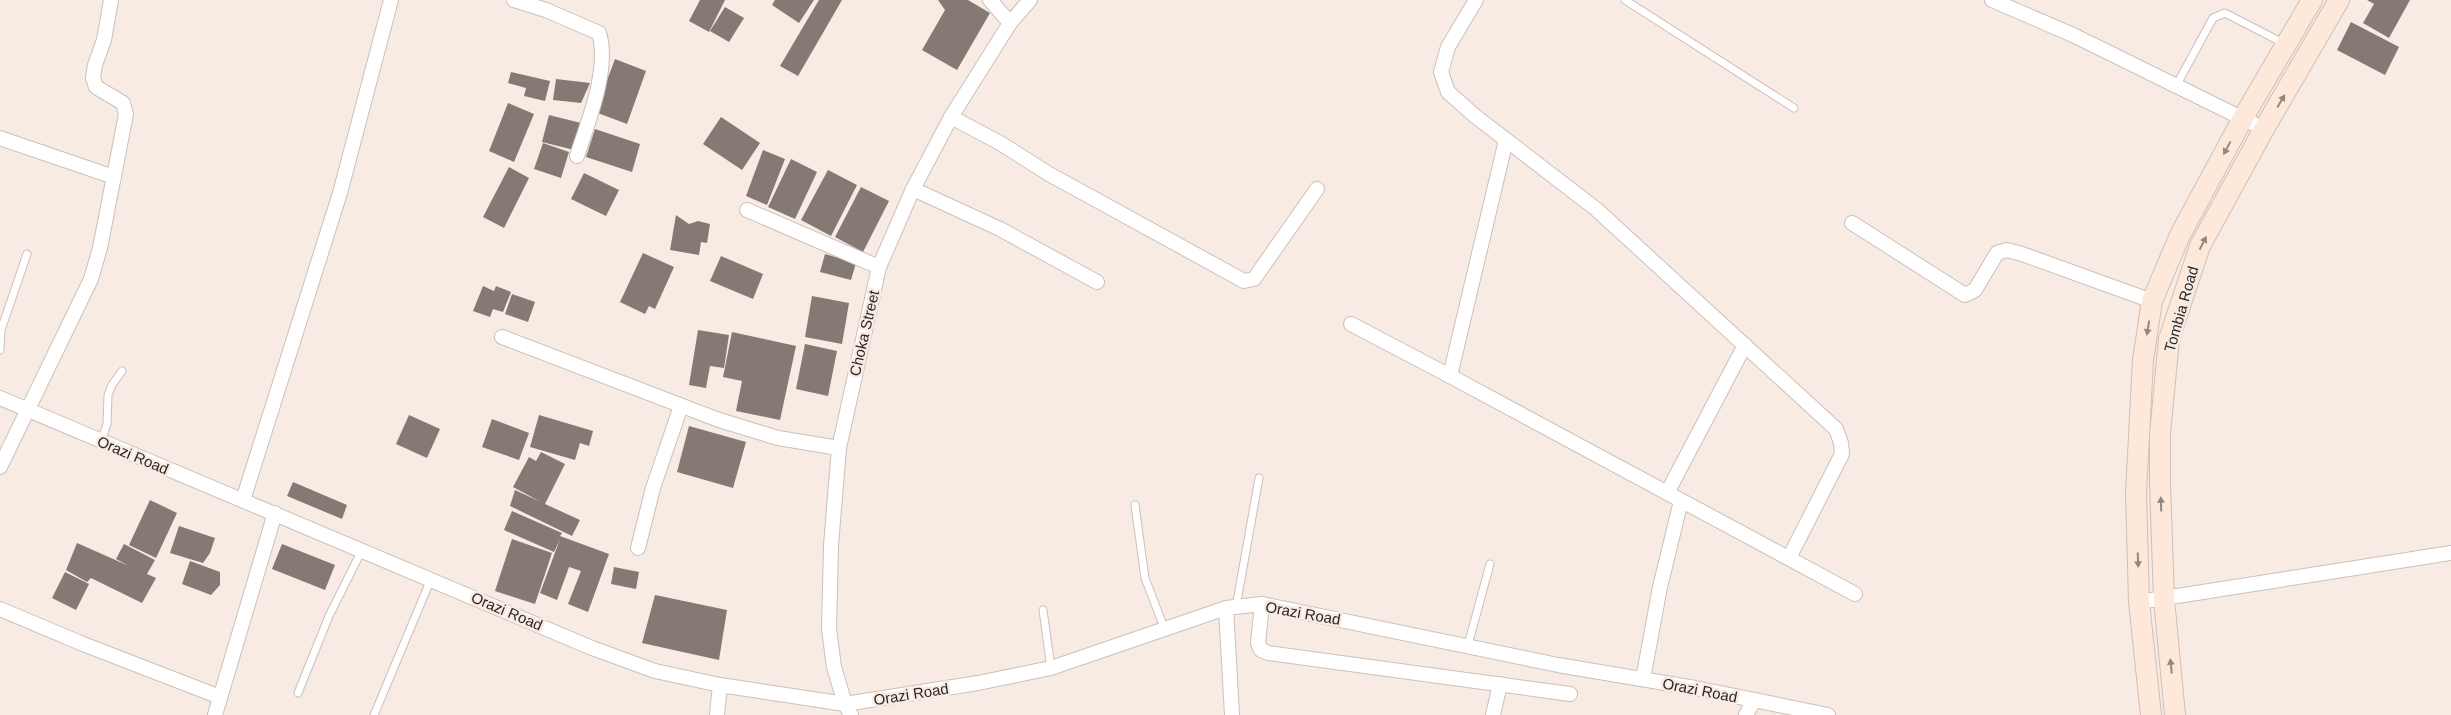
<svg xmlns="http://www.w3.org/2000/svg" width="2451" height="715" font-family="Arial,sans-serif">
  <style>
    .building { fill: #847a73 }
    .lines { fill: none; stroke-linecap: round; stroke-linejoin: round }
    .service-casing { stroke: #ccc0b9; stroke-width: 9 }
    .minor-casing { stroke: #ccc0b9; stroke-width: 16 }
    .secondary-casing { stroke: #ccc0b9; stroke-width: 22 }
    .service { stroke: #fff; stroke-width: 7 }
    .minor { stroke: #fff; stroke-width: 14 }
    .secondary { stroke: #fee8da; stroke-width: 20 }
    .oneway { fill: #94877e }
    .labels { text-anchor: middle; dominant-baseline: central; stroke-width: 5; stroke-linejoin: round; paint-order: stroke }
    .street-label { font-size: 15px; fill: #2a2623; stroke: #f7ebe3 }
  </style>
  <rect width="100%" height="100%" fill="#f7ebe3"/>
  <g class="building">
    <polygon points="700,0 725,0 709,32 689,21"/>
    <polygon points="775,0 814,0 799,23 772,5"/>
    <polygon points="819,0 842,0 798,76 780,66"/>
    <polygon points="938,0 968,0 990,13 957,70 922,50 945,10"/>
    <polygon points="2367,0 2410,0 2389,38 2363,23 2374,4"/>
    <polygon points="725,7 744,18 729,42 710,31"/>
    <polygon points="2351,22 2399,47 2385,75 2337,50"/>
    <polygon points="615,59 646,71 627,124 595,112"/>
    <polygon points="511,72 550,81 545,101 524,96 526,88 508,83"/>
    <polygon points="556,79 590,83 581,103 553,100"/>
    <polygon points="508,103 534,114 514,162 489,151"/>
    <polygon points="549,115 581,123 574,150 542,142"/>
    <polygon points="721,117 760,143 742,170 703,144"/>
    <polygon points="595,129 640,144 632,172 586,157"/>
    <polygon points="543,143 569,152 561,178 534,169"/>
    <polygon points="763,150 785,159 767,205 746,196"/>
    <polygon points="791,159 817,172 795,219 768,207"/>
    <polygon points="509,167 529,178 504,228 483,217"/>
    <polygon points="828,170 857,185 831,236 801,220"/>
    <polygon points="584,173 619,190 606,216 571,199"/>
    <polygon points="861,187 889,201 863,252 835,237"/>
    <polygon points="676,215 689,224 698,221 710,224 707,243 701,242 699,255 670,250"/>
    <polygon points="643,253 674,267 655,309 649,306 645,314 620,302"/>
    <polygon points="825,254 856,263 851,280 820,272"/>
    <polygon points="721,256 763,274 753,299 710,281"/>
    <polygon points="483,286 494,291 496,286 511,292 503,312 493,309 490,317 473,311"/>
    <polygon points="512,294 535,302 528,322 505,314"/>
    <polygon points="812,296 849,303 842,344 805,337"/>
    <polygon points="698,330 729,335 724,368 710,366 706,388 689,385"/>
    <polygon points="732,332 796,346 780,420 736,411 742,381 723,377"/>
    <polygon points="805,344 837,351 828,396 796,389"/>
    <polygon points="409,415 440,429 427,458 396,444"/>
    <polygon points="539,415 593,431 589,446 580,443 575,460 530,447"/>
    <polygon points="492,419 529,433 519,460 482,447"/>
    <polygon points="689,426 746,442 733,488 677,472"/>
    <polygon points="541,452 565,464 545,504 580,520 572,536 510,506 515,490 541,502 513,487 529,457 536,461"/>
    <polygon points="293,482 347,505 342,519 287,496"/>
    <polygon points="150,500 177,513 156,558 129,545"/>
    <polygon points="512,511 562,533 560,536 609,554 588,612 568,604 581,571 569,567 557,600 540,593 560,539 554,552 504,530"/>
    <polygon points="179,526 215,538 210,553 203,563 170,553"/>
    <polygon points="512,539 552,553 535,604 495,591"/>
    <polygon points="77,543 129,566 116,559 124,544 155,560 147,574 156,578 142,603 91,578 87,582 66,570"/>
    <polygon points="282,544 335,565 325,590 272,569"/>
    <polygon points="190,561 220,572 220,585 211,595 182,584"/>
    <polygon points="614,567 639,572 636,589 611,584"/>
    <polygon points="65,572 89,584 76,610 52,598"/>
    <polygon points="655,595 727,610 719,660 642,643"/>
  </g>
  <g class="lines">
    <g class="service-casing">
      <g id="service">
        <polyline points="1625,0 1794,108"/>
        <polyline points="2176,86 2213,18 2225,13 2285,44"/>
        <polyline points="0,350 1,330 27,254"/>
        <polyline points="101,441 107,424 108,395 112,385 122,371"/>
        <polyline points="1135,505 1145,578 1165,630"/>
        <polyline points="1236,607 1259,478"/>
        <polyline points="1043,610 1051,668"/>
        <polyline points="1468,645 1490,564"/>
        <polyline points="298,693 329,616 362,550"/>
        <polyline points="374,715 431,579"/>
      </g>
    </g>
    <g class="minor-casing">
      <g id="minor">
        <path d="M 514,0 L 546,10 L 599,33 C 610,68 588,122 577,156"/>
        <polyline points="990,0 1010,23"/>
        <polyline points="1476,0 1448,47 1441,72 1448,92 1475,116 1596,209 1836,429 1841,443 1842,454 1789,558"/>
        <polyline points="1992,0 2073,35 2264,129"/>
        <polyline points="951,117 1000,143 1049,174 1244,281 1254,279 1317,189"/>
        <polyline points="0,138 114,177"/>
        <polyline points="1506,140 1450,376 1855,594"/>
        <polyline points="913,189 1000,229 1097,282"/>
        <polyline points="747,210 879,267"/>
        <polyline points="1852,223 1965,295 1975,290 1997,253 2007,250 2022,254 2152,301"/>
        <polyline points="1351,324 1450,376"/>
        <polyline points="502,337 719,420 778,438 839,448"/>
        <polyline points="0,398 592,648 655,671 720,685 845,704 978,683 1051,668 1226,608 1262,604 1558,665 1695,688 1828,715"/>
        <polyline points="0,467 91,279 100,248 126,114 123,103 96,87 93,78 95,65 104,40 111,0"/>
        <polyline points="1667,493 1745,345"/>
        <polyline points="243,500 340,193 391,0"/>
        <polyline points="638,548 653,488 681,406"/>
        <polyline points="2139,602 2451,553"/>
        <polyline points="1262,604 1258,643 1261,650 1268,653 1570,694"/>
        <polyline points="1226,608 1232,715"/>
        <polyline points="0,609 83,644 220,697"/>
        <polyline points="1643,679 1660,587 1681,501"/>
        <polyline points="215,715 275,513"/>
        <polyline points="717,715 720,685"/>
        <polyline points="851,715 845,704 834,667 829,629 831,545 839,448 879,267 913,189 951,117 1010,23 1030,0"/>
        <polyline points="1493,715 1500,684"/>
        <polyline points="1746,715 1754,700"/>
      </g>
    </g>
    <g class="secondary-casing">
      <g id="secondary">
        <polyline points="2151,715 2139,602 2136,492 2143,360 2152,301 2180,235 2243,118 2312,0"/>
        <polyline points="2175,715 2164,599 2160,484 2160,434 2169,339 2200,246 2264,129 2339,0"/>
      </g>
    </g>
    <use href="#service" class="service"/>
    <use href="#minor" class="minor"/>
    <use href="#secondary" class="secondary"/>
  </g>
  <defs><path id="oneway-solid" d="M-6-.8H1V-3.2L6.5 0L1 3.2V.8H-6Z" transform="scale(1.25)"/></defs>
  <g class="oneway">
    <use href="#oneway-solid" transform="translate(2281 101) rotate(-60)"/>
    <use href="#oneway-solid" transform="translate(2227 148) rotate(118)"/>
    <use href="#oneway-solid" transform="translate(2203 243) rotate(-63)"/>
    <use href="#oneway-solid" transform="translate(2148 328) rotate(99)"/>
    <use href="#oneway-solid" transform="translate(2161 504) rotate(-92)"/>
    <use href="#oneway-solid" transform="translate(2138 560) rotate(88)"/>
    <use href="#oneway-solid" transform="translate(2171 666) rotate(-96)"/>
  </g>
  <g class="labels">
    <g class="street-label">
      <text transform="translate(2181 309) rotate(-74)">Tombia Road</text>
      <text transform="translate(864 333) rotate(-77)">Choka Street</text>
      <text transform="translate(133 455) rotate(23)">Orazi Road</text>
      <text transform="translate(507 611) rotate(23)">Orazi Road</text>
      <text transform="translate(1303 613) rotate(10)">Orazi Road</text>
      <text transform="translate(1700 690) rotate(11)">Orazi Road</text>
      <text transform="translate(911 694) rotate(-9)">Orazi Road</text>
    </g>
  </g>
</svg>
